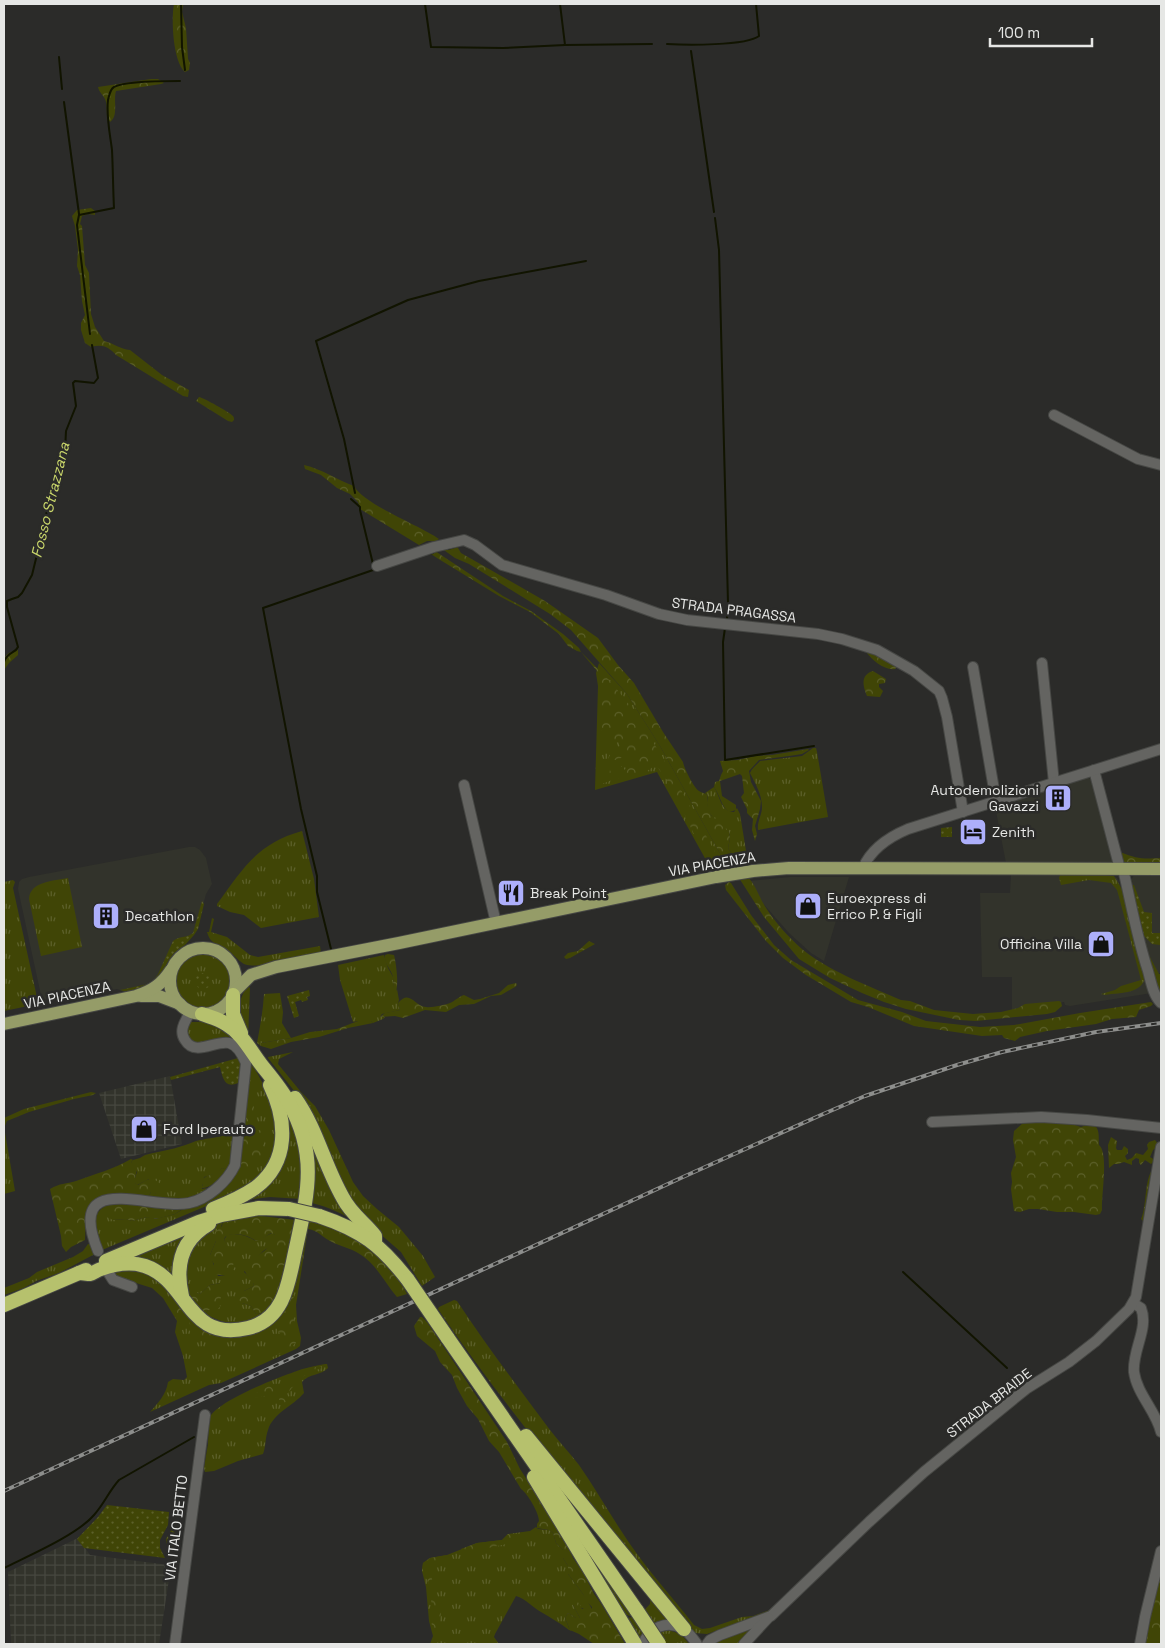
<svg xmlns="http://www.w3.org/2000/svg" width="1165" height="1648" font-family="'Space Grotesk',sans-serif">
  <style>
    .built { fill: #32332b }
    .industrial { fill: url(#industrial-grid) }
    .grass { fill: url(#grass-tufts) }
    .forest { fill: url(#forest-crowns) }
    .park { fill: url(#park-dots) }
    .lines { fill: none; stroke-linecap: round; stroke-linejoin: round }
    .stream { stroke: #111400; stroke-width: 2 }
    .minor-casing { stroke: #464744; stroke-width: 12 }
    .major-casing { stroke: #464744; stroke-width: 14 }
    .highway-casing { stroke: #464744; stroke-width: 16 }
    .minor { stroke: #646461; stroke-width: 10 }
    .major { stroke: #959c68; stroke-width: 12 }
    .highway { stroke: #b6c16d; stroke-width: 14 }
    .rail-casing { stroke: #8d8e8c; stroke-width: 4 }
    .rail { stroke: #2b2b29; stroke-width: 2; stroke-dasharray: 5.5; stroke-linecap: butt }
    .highway-bridge-casing { stroke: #464744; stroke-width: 16; stroke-linecap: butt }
    .highway-bridge { stroke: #b6c16d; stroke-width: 14 }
    .labels { text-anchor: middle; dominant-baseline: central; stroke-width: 5; stroke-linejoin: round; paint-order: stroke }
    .street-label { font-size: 14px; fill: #e6e7e5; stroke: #2b2b29 }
    .poi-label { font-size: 14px; fill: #e6e7e5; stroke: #2b2b29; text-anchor: start }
    .water-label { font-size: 15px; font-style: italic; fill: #cad76b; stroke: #2b2b29 }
  </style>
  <defs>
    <pattern id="industrial-grid" width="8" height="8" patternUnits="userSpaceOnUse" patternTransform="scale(1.25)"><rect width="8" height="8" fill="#32332b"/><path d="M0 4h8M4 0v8" fill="none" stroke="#46473f"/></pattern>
    <pattern id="grass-tufts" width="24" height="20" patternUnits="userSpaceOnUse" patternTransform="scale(1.25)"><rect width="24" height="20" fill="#404506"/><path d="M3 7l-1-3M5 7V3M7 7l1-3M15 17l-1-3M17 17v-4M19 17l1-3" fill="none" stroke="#5c602a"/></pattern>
    <pattern id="forest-crowns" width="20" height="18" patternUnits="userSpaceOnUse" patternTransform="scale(1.25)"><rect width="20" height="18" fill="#404506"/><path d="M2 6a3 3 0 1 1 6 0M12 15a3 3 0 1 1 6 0" fill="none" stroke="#5c602a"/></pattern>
    <pattern id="park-dots" width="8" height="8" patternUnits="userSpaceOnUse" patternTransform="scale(1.25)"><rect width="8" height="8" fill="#404506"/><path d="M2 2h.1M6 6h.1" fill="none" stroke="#5c602a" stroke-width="1.8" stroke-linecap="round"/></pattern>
  </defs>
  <rect width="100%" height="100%" fill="#2b2b29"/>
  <g class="built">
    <polygon points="1087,777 1094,781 1114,857 1112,862 1058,862 1056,864 1006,863 995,806"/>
    <polygon points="189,847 195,847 200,850 206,858 212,884 206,894 197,929 170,958 155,983 126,992 117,989 57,1001 50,999 42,1000 18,889 19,882 22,879 29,877"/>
    <polygon points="1140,874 1161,874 1161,973 1152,974 1130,882 1134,875"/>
    <polygon points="1011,875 1113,876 1117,878 1119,882 1139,956 1152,993 1070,1006 1065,1005 1064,1002 1012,1012 1012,977 982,977 980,893 1010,893"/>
    <polygon points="790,877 849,877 824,961 811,953 789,933 760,900 749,881"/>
  </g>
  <g class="industrial">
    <polygon points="170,1076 182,1144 121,1159 99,1093"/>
    <polygon points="78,1538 90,1555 169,1565 170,1573 159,1644 11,1644 8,1572"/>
  </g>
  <g class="grass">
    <polygon points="599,663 627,694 660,746 727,866 711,869 657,772 595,790 598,686 596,673"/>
    <path d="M 813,748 L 816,748 L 817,752 L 828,817 L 758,830 C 757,821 762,815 762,807 C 762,794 755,783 750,773 C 752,768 757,765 760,761 L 802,756 Z"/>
    <path d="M 714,787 C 720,796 721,812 734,812 L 737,808 L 740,814 L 748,863 L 744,866 L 734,868 L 732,865 L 736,861 L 728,848 L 730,838 L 729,832 C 720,825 707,815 707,803 C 707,800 708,797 707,795 L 705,793 Z"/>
    <path d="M 302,831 L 314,879 L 319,917 L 261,928 L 244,915 L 230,912 L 217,906 L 217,904 C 243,869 256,844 302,831 Z"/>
    <path d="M 1097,874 L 1114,876 L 1123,891 L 1146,974 C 1143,995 1122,992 1105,995 L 1101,994 L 1115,990 L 1121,986 L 1141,980 L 1119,897 L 1117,890 L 1111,883 L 1089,880 L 1061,885 L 1059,878 L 1060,875 L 1062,875 Z"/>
    <path d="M 68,878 L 82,947 L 41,956 L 29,899 C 30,881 54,881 68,878 Z"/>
    <polygon points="13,880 15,882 13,888 38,1002 38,1004 4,1011 4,882"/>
    <path d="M 212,918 L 214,919 L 211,932 L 227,937 L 250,955 L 258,957 L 320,946 L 321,953 C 304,957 260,970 244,964 C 237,960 233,953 226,949 C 216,942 211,945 207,932 L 209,932 Z"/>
    <circle cx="203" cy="980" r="30"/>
    <polygon points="384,955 388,968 393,977 393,990 396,991 397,989 399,1000 398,1003 400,1010 382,1014 380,1017 385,1017 383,1019 373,1023 371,1021 358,1021 353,1022 340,980 338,965"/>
    <polygon points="1148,957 1150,957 1159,974 1161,974 1161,993 1159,992"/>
    <polygon points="247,984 250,988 248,1038 238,1006"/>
    <path d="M 280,993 L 283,1012 L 282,1023 L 291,1038 L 261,1043 L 261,1046 L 257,1043 C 260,1027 263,1011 264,994 Z"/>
    <polygon points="191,1022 211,1022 237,1039 226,1037 204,1043 192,1042 187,1037 187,1027"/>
    <polygon points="293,1052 279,1059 278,1064 301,1092 315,1106 329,1130 353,1182 363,1196 377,1209 399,1227 423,1256 435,1277 422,1286 401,1252 357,1214 303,1102 268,1058 268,1057"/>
    <path d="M 250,1060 L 275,1106 L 278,1119 L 273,1160 L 254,1182 L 230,1196 L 102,1250 C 95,1231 87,1212 112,1203 L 113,1220 L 126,1219 L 132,1221 L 147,1217 L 155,1219 L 175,1214 L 227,1182 L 250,1078 Z"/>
    <path d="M 282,1106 C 304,1133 301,1166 302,1199 L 270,1197 L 246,1200 L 269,1180 Z"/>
    <path d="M 298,1107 L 358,1223 C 343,1214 329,1207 312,1203 C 318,1163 310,1144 298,1107 Z"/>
    <polygon points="4,1127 15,1191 4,1194"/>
    <path d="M 233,1132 L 235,1133 L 234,1158 L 228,1170 L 222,1168 L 218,1173 L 204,1177 L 202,1189 L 207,1188 C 192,1206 168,1199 148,1197 L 151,1192 L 154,1191 L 156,1194 L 149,1179 L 137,1185 L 135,1183 L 135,1178 L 137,1172 L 131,1162 L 133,1160 L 140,1158 L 145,1155 C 161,1151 176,1149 191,1143 C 204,1137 220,1139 233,1132 Z"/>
    <path d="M 223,1221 L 216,1241 L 210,1255 L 218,1276 L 226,1276 L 231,1269 L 227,1245 L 224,1240 L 227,1235 C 236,1232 248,1236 256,1241 L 272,1233 L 275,1235 L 275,1241 L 271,1246 L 263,1251 L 244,1272 L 253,1280 L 254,1286 L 244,1291 L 242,1303 L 251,1306 L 256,1314 L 266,1313 C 245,1325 228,1327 206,1314 L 208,1310 L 213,1310 L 219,1301 L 220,1283 L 210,1285 L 200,1294 L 185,1290 L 183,1277 L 188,1248 L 208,1228 Z"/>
    <path d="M 307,1225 L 308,1229 L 296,1305 L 297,1321 L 301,1338 L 300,1346 L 296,1349 L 221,1383 L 209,1385 L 150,1412 C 158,1403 166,1395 168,1382 L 173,1379 L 184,1380 L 187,1377 L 183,1356 L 175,1332 L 177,1321 L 163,1298 L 152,1288 L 117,1277 L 112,1270 L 135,1267 L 155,1276 L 222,1335 C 240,1339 253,1332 269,1324 Z"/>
    <path d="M 186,1232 C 177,1246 171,1261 173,1278 L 134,1258 L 134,1256 Z"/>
    <polygon points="88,1244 91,1244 95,1253 93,1255 59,1273 36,1281 24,1288 4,1295 4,1288 29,1278 37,1272 73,1257 83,1251"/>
    <path d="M 454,1300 L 457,1301 C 486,1345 518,1387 550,1430 C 559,1442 570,1453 579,1465 C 594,1486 606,1508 620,1529 C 641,1563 669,1593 694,1625 L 702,1629 L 710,1628 L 742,1617 L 753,1616 L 772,1609 L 774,1610 L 707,1634 L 695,1633 L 690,1629 C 604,1524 514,1421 438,1309 L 439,1307 Z"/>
    <path d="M 325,1364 L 327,1364 L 328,1368 C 321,1376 309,1373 302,1382 L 304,1393 C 293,1406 273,1413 268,1430 C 265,1438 266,1446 263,1454 L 238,1461 L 214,1471 L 205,1472 L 204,1468 L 208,1444 L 209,1419 C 214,1402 277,1378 294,1372 C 304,1368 315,1366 325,1364 Z"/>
    <path d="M 536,1527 L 538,1529 L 549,1530 L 553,1533 L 556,1543 L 563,1550 L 563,1558 L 568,1566 L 568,1574 L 583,1594 L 592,1609 C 584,1612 579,1606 573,1601 L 573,1605 L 580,1618 L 576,1618 L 568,1613 L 565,1618 L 569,1628 L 572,1631 L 569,1630 C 560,1623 551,1618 541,1612 C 532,1607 526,1599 516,1596 L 495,1634 L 494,1637 L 499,1644 L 430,1644 L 433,1636 L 429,1621 L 426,1587 L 422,1571 L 423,1563 L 430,1558 L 447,1555 L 477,1543 L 502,1540 L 508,1534 L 530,1531 Z"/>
    <path d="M 650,1597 L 672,1620 C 652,1623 648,1626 639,1644 L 627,1618 C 637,1617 644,1611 650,1604 Z"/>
    <polygon points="754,1628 742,1644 711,1644 714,1642"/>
    <path d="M 668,1630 L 681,1634 L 689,1644 L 648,1644 C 654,1636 658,1632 668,1630 Z"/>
  </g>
  <g class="forest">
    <path d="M 174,4 L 183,4 L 182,12 L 186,28 L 188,59 L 190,63 L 189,70 L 185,72 C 173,62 171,19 174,4 Z"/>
    <path d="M 151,79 L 158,79 L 164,83 L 161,84 L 116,91 C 113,100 119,116 110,122 C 105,116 108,110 106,102 C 105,96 99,93 98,87 Z"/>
    <path d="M 91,208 L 95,211 L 95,215 L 88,214 L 82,216 L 80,224 L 82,226 L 85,265 L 89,273 L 91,314 L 95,327 L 104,341 C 113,343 120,349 130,350 L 162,375 L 189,390 L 188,397 L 183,396 L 116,355 C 109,347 102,344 91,347 L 85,343 L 81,330 L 81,323 L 85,315 L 82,301 L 80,275 L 77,266 L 78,250 L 75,226 L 72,216 L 77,210 Z"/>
    <path d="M 199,397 C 204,398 229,412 233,416 C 234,417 234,419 234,420 L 232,422 L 228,421 L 196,401 Z"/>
    <path d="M 304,465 C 322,469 337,480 354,486 C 363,504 421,526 439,539 L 436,541 L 427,541 L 419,545 L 360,509 L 358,502 L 350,494 L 337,488 L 321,475 L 305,469 Z"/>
    <path d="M 455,543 L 461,553 L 545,601 L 598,638 L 618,665 L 634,683 L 663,732 L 683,762 C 684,768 694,788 699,791 C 702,793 705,793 707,795 L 707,804 L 711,815 L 729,832 L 730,838 L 728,848 L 736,861 L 732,865 L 727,866 L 660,746 L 627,694 L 571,630 L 550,614 L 469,564 L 455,558 L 441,548 Z"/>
    <polygon points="435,551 503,596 531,611 563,634 579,648 581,652 611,682 631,707 648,735 661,754 664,760 696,817 722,865 715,866 710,862 698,843 680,804 671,792 667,780 658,768 653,767 647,771 612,780 602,784 599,783 599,775 607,776 609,775 610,770 614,768 615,765 621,766 625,770 629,768 625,764 627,756 615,760 608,759 610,755 620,749 620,742 612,742 606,745 603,742 602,737 602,717 600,709 599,683 597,671 581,652 577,651 568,646 559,634 530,612 499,596 437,558 431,554 423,554"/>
    <path d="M 18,650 L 18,655 L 9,663 L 4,670 C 4,657 4,653 18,650 Z"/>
    <path d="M 866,652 C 876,652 889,661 897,667 L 895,669 C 885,671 872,660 866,652 Z"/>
    <path d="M 873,671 L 886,679 L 885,683 L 879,684 L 879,687 L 883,691 L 880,697 L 867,696 C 863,686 860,675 873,671 Z"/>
    <path d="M 808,749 L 809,750 L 802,754 L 789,756 L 759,760 L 749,771 L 751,782 L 761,801 L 760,809 L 755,826 L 757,834 L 755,841 L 752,830 L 753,819 L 747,813 L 747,809 L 741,797 L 744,793 L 742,776 L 740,774 L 720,781 L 722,796 L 736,805 L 736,810 L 729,812 C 721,806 720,795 714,787 L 715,782 L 719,781 L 721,775 L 723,771 L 720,761 L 738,760 L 755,756 L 772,755 Z"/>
    <path d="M 1120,852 C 1138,859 1142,859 1161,858 L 1161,864 L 1119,863 Z"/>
    <path d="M 748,877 C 757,887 760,900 768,911 C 778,926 793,942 807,953 C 832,972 873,988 901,1000 L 910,1001 L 934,1010 L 973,1014 L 1001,1012 L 1018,1008 L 1025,1004 L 1059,1001 L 1061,1002 L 1062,1006 L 1055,1012 L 1047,1014 L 976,1021 L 959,1020 L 906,1009 L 884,1002 L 862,993 L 830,978 L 799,959 L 764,917 L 739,878 Z"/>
    <polygon points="729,882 731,883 751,915 774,945 791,960 858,1000 902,1012 926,1021 980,1027 1014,1025 1080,1013 1151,1002 1153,1004 1151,1006 1139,1010 1136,1017 1112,1019 1096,1024 1047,1031 1020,1037 1015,1041 1004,1038 1002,1035 982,1036 914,1026 868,1007 851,1002 806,975 783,958 766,941 726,890 725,885"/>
    <polygon points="589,941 595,944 570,958 566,959 564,957 568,953 578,951"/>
    <path d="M 388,954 L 394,955 C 396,962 399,985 396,991 L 393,991 C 393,985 394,979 392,974 C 389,967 384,963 385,955 Z"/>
    <path d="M 516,983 L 517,985 L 515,987 L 501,995 L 491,996 L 474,1004 L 459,1005 L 446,1012 L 425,1010 L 403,1018 L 395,1016 L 380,1017 L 385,1013 L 400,1010 L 398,1003 C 410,989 414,1006 426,1007 C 432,1008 444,1005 450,1003 C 455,1001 458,997 464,995 L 474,1000 L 480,999 L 499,993 L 508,985 Z"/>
    <polygon points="358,1021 371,1021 373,1023 348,1028 319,1037 291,1042 271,1049 261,1046 261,1043 291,1038 310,1032 337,1029"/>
    <polygon points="91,1092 96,1093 93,1095 74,1099 29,1112 7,1121 4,1128 4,1118 24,1109"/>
    <path d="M 251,1102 L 254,1103 L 254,1113 L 249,1123 L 250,1130 L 253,1131 L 261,1130 L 265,1141 L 262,1147 L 261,1154 L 264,1156 L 264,1158 C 257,1164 251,1173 242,1175 L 239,1174 L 237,1170 C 240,1162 243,1155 243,1146 C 244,1135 240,1123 247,1114 L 247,1104 Z"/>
    <path d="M 1062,1121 L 1081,1127 L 1092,1123 C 1101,1129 1098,1137 1099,1145 C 1109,1153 1101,1196 1102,1210 L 1100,1214 L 1096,1215 L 1074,1212 L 1057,1212 L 1038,1209 L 1029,1209 L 1020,1212 L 1014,1211 L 1011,1189 L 1012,1182 L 1011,1173 L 1016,1157 L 1013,1140 L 1014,1131 L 1023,1123 L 1052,1123 Z"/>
    <polygon points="1111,1137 1117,1141 1116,1148 1117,1150 1122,1150 1124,1146 1128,1149 1128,1153 1125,1156 1127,1160 1132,1158 1136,1153 1143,1155 1148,1149 1147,1145 1149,1142 1155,1140 1158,1144 1157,1147 1153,1150 1150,1157 1155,1160 1151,1164 1145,1160 1141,1165 1139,1163 1139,1159 1136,1158 1132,1161 1132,1165 1124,1162 1118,1164 1114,1164 1109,1168 1108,1145"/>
    <path d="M 131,1159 L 133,1160 L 131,1162 L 137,1169 L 135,1178 L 135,1183 L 138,1185 C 150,1178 151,1176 163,1186 L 163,1191 L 161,1194 L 151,1192 L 148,1197 L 130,1196 L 117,1194 L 106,1195 L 98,1199 L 88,1209 L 86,1214 L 85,1240 L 71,1247 L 66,1252 L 62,1246 L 61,1236 L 50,1189 C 60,1183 66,1184 76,1181 C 95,1174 114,1169 131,1159 Z"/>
    <path d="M 222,1168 L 226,1169 C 223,1177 210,1189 201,1188 L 203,1185 L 202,1180 C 206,1174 217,1175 222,1168 Z"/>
    <path d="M 1154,1168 L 1144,1222 L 1141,1219 C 1147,1207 1144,1176 1154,1168 Z"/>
    <polygon points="112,1203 184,1208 175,1214 160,1218 152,1219 147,1217 132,1221 126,1219 113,1220 107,1217 105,1212"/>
    <path d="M 261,1216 L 296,1220 L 277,1301 L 266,1313 L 256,1314 L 251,1306 L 242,1303 L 238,1299 L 238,1295 L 244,1291 L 254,1286 C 253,1278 245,1276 244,1268 C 251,1258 275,1248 275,1235 L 271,1233 L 260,1240 L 256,1241 C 248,1235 233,1231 225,1237 L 224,1240 L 229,1247 L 230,1258 L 234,1262 L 232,1269 L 238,1272 L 238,1275 L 231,1277 L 214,1274 L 213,1271 L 214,1264 L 210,1258 L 210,1255 L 216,1241 L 214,1233 L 222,1226 L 223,1221 L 241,1217 Z"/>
    <path d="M 308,1221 L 330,1226 L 365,1242 L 397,1275 L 407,1294 L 397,1297 C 384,1282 376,1263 358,1253 C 350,1248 340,1246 332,1242 C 323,1238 318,1230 308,1229 Z"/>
    <path d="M 220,1283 C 225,1288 219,1299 220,1307 L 216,1310 L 208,1310 L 206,1314 L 196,1308 L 185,1290 L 188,1286 L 193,1287 L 197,1293 L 200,1294 L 210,1285 Z"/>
    <path d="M 294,1294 L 292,1306 L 297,1341 C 291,1350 279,1353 269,1359 L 268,1357 L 276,1346 L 285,1342 L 284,1336 L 278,1332 L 278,1319 L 285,1311 L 291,1297 Z"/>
    <path d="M 177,1308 L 180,1308 L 187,1316 L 190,1324 C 201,1328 205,1332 218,1334 L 219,1336 C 212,1339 199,1337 192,1334 L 177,1314 Z"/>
    <path d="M 420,1317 L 422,1317 L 427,1322 L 507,1442 L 520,1469 L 553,1520 L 570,1550 L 573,1558 L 583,1572 L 594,1594 L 602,1605 L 625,1644 L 594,1644 L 579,1634 L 570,1630 L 565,1618 L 568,1613 L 576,1618 L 580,1618 L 573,1605 L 573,1600 L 579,1603 L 582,1609 L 592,1609 L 592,1607 L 586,1601 L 583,1594 L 568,1574 L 568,1566 L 563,1558 L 563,1550 L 556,1543 L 553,1533 L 549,1530 L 537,1528 L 537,1524 L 539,1521 C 539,1513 528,1494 521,1489 L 499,1452 L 489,1441 L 478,1419 L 467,1406 L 457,1388 L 452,1375 L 440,1362 L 435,1351 L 417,1336 L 414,1326 Z"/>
    <polygon points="319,1366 322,1368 313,1371 300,1378 287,1394 288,1398 286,1402 282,1403 279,1400 280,1396 277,1393 256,1398 252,1395 269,1386 288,1382 293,1377 304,1371"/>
    <polygon points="542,1482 631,1615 630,1616 624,1614"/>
    <polygon points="508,1534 514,1535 511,1543 488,1548 466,1555 461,1549 477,1543 502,1540"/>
    <path d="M 447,1555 C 443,1563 436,1565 430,1572 L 441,1612 L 438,1636 L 432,1632 C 431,1613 434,1586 422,1571 L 423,1563 L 430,1558 Z"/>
    <polygon points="1161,1571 1161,1644 1145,1644 1152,1600"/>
  </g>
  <g class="park">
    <polygon points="952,827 952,837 941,837 941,828"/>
    <polygon points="1131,885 1134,885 1144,912 1152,913 1152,933 1160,933 1160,945 1152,944 1144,936"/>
    <path d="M 202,901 L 204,904 L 198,929 L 194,935 L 185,945 L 174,953 L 167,963 L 163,974 L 151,987 L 127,992 L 120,990 L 148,984 L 153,981 L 158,974 L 173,941 C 179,936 187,938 193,933 Z"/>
    <circle cx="203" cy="981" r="8"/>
    <polygon points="309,990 310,996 307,997 308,1000 302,1002 301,1000 295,1002 299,1016 294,1018 287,996"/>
    <path d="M 238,1058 L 243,1065 L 240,1082 C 225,1090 223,1079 220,1067 L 171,1080 L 170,1077 Z"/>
    <polygon points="107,1505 169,1512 168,1525 160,1540 160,1548 165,1558 84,1548 77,1539 98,1517"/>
    <path d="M 173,1527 C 177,1538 176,1545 169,1555 L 166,1539 Z"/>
  </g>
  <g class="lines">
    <g class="stream">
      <polyline points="181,4 182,47 185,70"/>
      <polyline points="425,4 431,47 503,48 565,45"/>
      <polyline points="560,4 565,45 652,44"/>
      <path d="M 667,44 C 685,45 746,46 759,36 L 756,4"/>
      <polyline points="691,51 714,212"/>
      <polyline points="59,57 62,89"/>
      <polyline points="64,102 79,214"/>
      <polyline points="715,218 719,250 728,603 727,619"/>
      <path d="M 90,334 L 77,225 L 79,215 L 114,208 C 113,189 113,170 112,150 C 110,134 106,116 108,100 C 109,96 110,89 114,87 C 124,81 168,81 180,81"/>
      <polyline points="355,493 344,439 316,341 408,300 479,281 586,261"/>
      <polyline points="351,499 360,507 360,510 373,564"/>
      <polyline points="448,549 458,546"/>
      <polyline points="427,554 433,553"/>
      <polyline points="725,628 723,642 725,760 814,746"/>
      <path d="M 4,662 C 8,651 15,654 18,647 L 7,607 L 7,601 L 12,599 L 18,597 L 22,593 L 32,575 L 44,526 L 50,495 L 57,480 L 60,463 L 65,451 L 66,431 L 76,406 L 73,383 L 75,381 L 94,383 L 98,378 L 92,345"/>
      <polyline points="331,949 317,892 317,876 301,809 263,608 376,569"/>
      <polyline points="903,1272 1007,1368"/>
      <path d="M 4,1568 C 28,1556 77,1535 94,1515 C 104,1504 109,1491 119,1480 L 194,1437"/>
    </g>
    <g class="minor-casing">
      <g id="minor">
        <polyline points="1054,415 1138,459 1161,465"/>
        <polyline points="377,566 434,547 464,540 475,545 502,565 606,595 659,614 687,620 818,634 842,639 877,650 914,671 939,691 942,698 947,717 963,812"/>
        <polyline points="1042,663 1054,783"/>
        <polyline points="973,667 996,801"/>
        <polyline points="1094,770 1120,869"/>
        <polyline points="464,785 496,923"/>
        <path d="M 863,868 C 871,849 889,837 908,829 L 1161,749"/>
        <path d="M 1123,869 C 1131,903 1137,938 1148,971 C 1151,982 1153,995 1161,1003"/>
        <polyline points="932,1122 1041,1117 1087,1120 1161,1128"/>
        <path d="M 98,1251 C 64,1168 152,1211 189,1203 C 208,1199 227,1182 235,1165 L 246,1063 C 243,1056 238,1045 229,1043 C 215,1040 195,1057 185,1040 C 178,1030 186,1020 191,1011"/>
        <polyline points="106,1269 113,1280 132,1287"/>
        <path d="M 1133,1303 L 1141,1308 C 1149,1329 1132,1350 1134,1372 C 1137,1394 1156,1411 1161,1432"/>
        <polyline points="175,1644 205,1415"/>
        <path d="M 643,1644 C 649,1628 667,1619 683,1629 C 689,1632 693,1639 697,1644"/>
        <polyline points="707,1644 710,1640 720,1635 771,1616 869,1522 924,1472 1026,1389 1069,1362 1096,1341 1129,1309 1136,1297 1161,1147"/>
        <polyline points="744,1644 768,1618"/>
        <polyline points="1140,1644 1145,1617 1161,1551"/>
      </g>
    </g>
    <g class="major-casing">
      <g id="major">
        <circle cx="203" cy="981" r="33"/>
        <polyline points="235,991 251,975 276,967 399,943 716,877 753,871 789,868 1161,869"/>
        <polyline points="141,996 159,996 180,1004"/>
        <path d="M 4,1024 L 136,996 C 152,991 162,984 171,970"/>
      </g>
    </g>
    <g class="highway-casing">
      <g id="highway">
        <polyline points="233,995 233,1014 241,1033"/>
        <path d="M 295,1098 C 317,1129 324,1165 343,1198 C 351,1214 365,1223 375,1236 L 375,1244"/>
        <path d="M 213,1209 C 228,1203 242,1197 255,1188 C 290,1162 287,1120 270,1085"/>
        <path d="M 319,1216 C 361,1230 381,1245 408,1280"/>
        <polyline points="106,1261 199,1222 221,1215 259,1208 289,1209"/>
        <path d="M 79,1273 C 82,1273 87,1274 90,1274 C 94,1273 97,1270 101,1269 C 115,1264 130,1261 145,1266 C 189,1281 187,1343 248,1328 C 282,1320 288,1287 294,1257 C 306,1200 320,1158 289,1103 C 282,1090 272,1078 263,1067 C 251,1052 243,1034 226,1024 C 219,1019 210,1017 202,1014"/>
        <path d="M 182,1296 C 175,1266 181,1240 209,1224"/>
        <polyline points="4,1305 86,1270"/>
        <polyline points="447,1337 637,1611"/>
        <polyline points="526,1436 684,1629"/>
        <polyline points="534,1477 635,1644"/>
      </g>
    </g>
    <use href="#minor" class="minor"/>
    <use href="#major" class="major"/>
    <use href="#highway" class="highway"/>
    <g class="rail-casing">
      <polyline id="rail" points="4,1491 683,1177 821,1115 865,1096 957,1065 1002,1052 1096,1032 1161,1023"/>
    </g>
    <use href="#rail" class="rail"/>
    <g class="highway-bridge-casing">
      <g id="highway-bridge">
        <polyline points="289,1209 319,1216"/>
        <polyline points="408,1280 447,1337"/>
        <polyline points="637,1611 659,1644"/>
      </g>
    </g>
    <use href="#highway-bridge" class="highway-bridge"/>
  </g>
  <defs>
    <g id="building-square" transform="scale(1.4375)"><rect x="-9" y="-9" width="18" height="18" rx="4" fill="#adaffb" stroke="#2b2b29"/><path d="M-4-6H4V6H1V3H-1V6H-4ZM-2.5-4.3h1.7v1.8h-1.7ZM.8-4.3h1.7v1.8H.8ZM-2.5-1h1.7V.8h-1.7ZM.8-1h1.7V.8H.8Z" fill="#111"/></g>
    <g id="hotel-square" transform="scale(1.4375)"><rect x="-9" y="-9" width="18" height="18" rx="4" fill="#adaffb" stroke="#2b2b29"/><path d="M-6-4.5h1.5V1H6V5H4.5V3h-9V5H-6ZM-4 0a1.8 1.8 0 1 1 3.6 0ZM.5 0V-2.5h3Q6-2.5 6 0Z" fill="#111"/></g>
    <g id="restaurant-square" transform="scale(1.4375)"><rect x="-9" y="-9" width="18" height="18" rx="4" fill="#adaffb" stroke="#2b2b29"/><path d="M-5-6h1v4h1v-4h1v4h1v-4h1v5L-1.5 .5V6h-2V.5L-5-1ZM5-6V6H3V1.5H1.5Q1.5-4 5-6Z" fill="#111"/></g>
    <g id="shop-square" transform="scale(1.4375)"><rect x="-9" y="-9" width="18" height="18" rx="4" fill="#adaffb" stroke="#2b2b29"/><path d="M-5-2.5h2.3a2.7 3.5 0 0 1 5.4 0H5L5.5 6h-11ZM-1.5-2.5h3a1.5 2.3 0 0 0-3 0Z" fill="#111"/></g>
  </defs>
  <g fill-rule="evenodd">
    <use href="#building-square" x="1058" y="798"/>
    <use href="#hotel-square" x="973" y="832"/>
    <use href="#restaurant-square" x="511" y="893"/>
    <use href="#shop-square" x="808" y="906"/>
    <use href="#building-square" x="106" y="916"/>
    <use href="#shop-square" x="1101" y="944"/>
    <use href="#shop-square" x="144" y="1129"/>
  </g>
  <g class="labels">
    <g class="street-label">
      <text transform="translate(734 610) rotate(7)">STRADA PRAGASSA</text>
      <text transform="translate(712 864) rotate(-10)">VIA PIACENZA</text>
      <text transform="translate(67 995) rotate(-12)">VIA PIACENZA</text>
      <text transform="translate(989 1403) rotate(-38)">STRADA BRAIDE</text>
      <text transform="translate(176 1528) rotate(-83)">VIA ITALO BETTO</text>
    </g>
    <g class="poi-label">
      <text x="1039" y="790" text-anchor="end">Autodemolizioni<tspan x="1039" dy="16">Gavazzi</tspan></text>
      <text x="992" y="832">Zenith</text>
      <text x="530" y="893">Break Point</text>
      <text x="827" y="898">Euroexpress di<tspan x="827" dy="16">Errico P. &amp; Figli</tspan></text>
      <text x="125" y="916">Decathlon</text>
      <text x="1082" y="944" text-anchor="end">Officina Villa</text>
      <text x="163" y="1129">Ford Iperauto</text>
    </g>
    <g class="water-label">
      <text transform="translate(50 500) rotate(-76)">Fosso Strazzana</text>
    </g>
  </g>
  <rect width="1165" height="1648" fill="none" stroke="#e6e7e5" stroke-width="10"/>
  <path d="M990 38v8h102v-8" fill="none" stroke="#e6e7e5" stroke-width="2.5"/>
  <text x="998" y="38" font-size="15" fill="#e6e7e5" stroke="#2b2b29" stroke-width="4" paint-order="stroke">100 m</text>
</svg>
